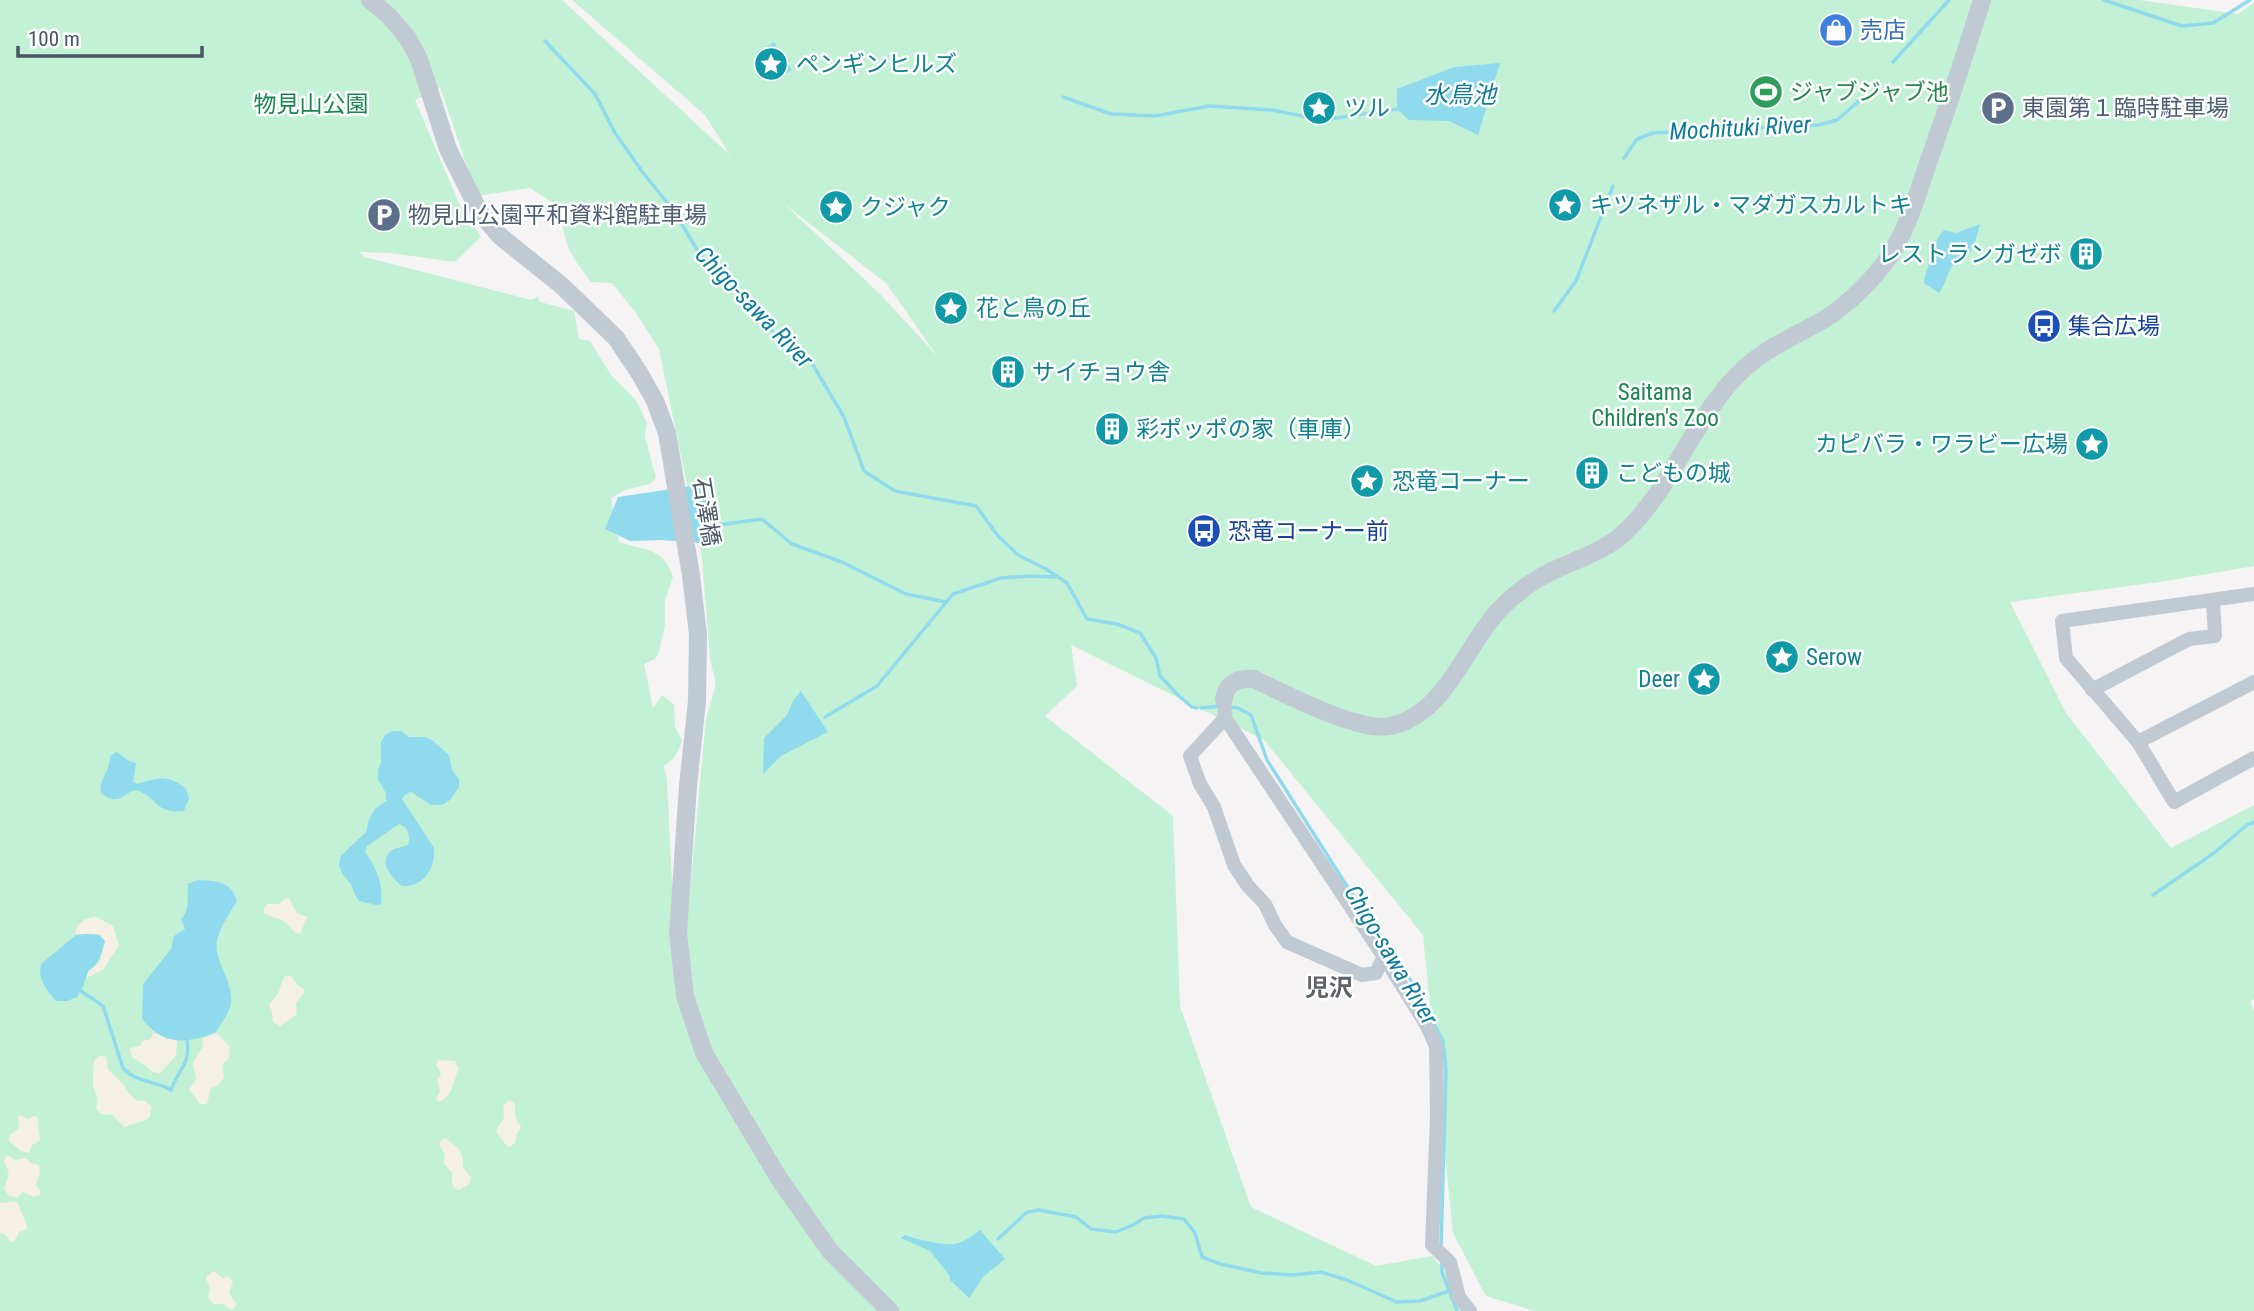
<svg xmlns="http://www.w3.org/2000/svg" width="2254" height="1311" font-family="'Roboto Condensed','Noto Sans JP',sans-serif">
  <style>
    .green { fill: #c3f1d5; fill-rule: evenodd }
    .sand { fill: #f5f0e5 }
    .water { fill: #90daee }
    .lines { fill: none; stroke-linecap: round; stroke-linejoin: round }
    .stream { stroke: #90daee; stroke-width: 3.5 }
    .minor { stroke: #c1cad2; stroke-width: 14 }
    .tertiary { stroke: #c1cad2; stroke-width: 18 }
    .labels { text-anchor: middle; dominant-baseline: central; stroke-width: 5; stroke-linejoin: round; paint-order: stroke }
    .shop-label { font-size: 23px; fill: #366cbe; stroke: #fff; text-anchor: start }
    .culture-label { font-size: 23px; fill: #0d838f; stroke: #fff; text-anchor: start }
    .leisure-label { font-size: 23px; fill: #27864d; stroke: #fff; text-anchor: start }
    .park-label { font-size: 23px; fill: #17864f; stroke: #fff }
    .service-label { font-size: 23px; fill: #4e5e75; stroke: #fff; text-anchor: start }
    .transit-label { font-size: 23px; fill: #164399; stroke: #fff; text-anchor: start }
    .street-label { font-size: 23px; fill: #4a5661; stroke: #fff }
    .water-label { font-size: 24px; font-style: italic; fill: #0c7c9b; stroke: #fff }
    .neighbourhood-label { font-size: 24px; font-weight: bold; fill: #5f6368; stroke: #fff }
  </style>
  <rect width="100%" height="100%" fill="#f5f3f3"/>
  <path class="green" d="M 0,0 L 562,0 L 730,155 L 705,115 L 572,0 L 2139,0 L 2238,14 L 2254,3 L 2254,566 L 2166,581 L 2010,602 L 2066,713 L 2171,848 L 2254,805 L 2254,999 L 2250,1002 L 2254,1011 L 2254,1311 L 1535,1311 L 1486,1296 L 1453,1233 L 1423,935 L 1264,740 L 1071,645 L 1077,686 L 1045,716 L 1173,816 L 1180,1006 L 1251,1207 L 1376,1266 L 1432,1256 L 1477,1311 L 0,1311 ZM 440,87 L 477,196 L 530,188 L 560,208 C 565,245 568,252 591,282 L 612,283 L 636,313 L 659,349 L 702,558 L 710,659 L 716,684 L 706,719 L 689,902 L 673,904 L 667,780 L 664,766 C 675,759 679,752 682,740 L 675,727 L 674,705 L 662,695 L 653,708 L 644,664 L 655,659 L 658,655 L 665,625 L 665,600 L 673,576 C 662,547 646,551 619,542 L 611,498 L 625,490 L 650,484 L 656,478 L 645,436 L 647,423 L 636,400 L 611,375 L 590,341 L 579,339 L 574,311 L 540,302 L 538,297 L 531,300 L 365,257 L 360,252 L 390,253 L 455,262 L 481,237 L 458,201 L 415,100 ZM 783,203 L 886,283 L 938,357 L 880,294 Z"/>
  <g class="sand">
    <path d="M 289,898 L 297,913 L 307,917 L 300,934 C 292,932 292,928 286,923 C 279,917 270,918 263,912 L 265,906 L 267,904 L 279,904 L 284,899 Z"/>
    <path d="M 97,917 L 113,926 L 119,945 L 103,970 L 86,978 L 89,971 L 100,961 L 105,941 L 99,934 L 75,934 C 77,922 86,917 97,917 Z"/>
    <polygon points="285,975 292,977 297,985 304,989 304,993 296,1003 297,1014 280,1026 273,1022 272,1012 269,1005 278,993"/>
    <path d="M 153,1033 L 177,1040 L 176,1056 L 160,1073 C 151,1073 152,1070 145,1065 C 136,1059 130,1060 130,1048 L 140,1046 L 143,1041 L 151,1039 Z"/>
    <polygon points="217,1033 230,1047 229,1059 222,1064 224,1078 218,1085 211,1088 207,1104 200,1104 189,1089 196,1079 193,1063 203,1046 202,1039"/>
    <polygon points="100,1055 106,1057 108,1069 124,1085 129,1094 138,1101 145,1101 151,1106 150,1117 146,1120 124,1127 113,1115 102,1114 96,1109 98,1100 93,1085 93,1076 94,1061"/>
    <path d="M 438,1060 L 455,1061 L 459,1069 C 451,1083 455,1095 439,1102 L 436,1098 L 440,1091 L 437,1081 L 441,1074 L 436,1064 Z"/>
    <polygon points="509,1100 515,1104 515,1116 521,1127 516,1136 516,1142 510,1147 507,1146 496,1131 504,1118 503,1107"/>
    <polygon points="20,1115 28,1119 34,1116 37,1117 39,1120 38,1128 40,1140 32,1145 29,1153 21,1151 9,1141 10,1135 19,1128 18,1117"/>
    <path d="M 445,1138 C 458,1148 464,1151 463,1167 L 471,1178 L 469,1184 L 459,1190 C 449,1187 453,1180 452,1173 L 444,1164 L 445,1154 L 439,1144 L 441,1140 Z"/>
    <polygon points="6,1155 16,1160 26,1158 33,1164 39,1165 40,1172 36,1185 41,1192 40,1195 34,1197 23,1192 17,1198 9,1196 4,1189 9,1173 4,1162"/>
    <polygon points="17,1201 28,1229 19,1232 15,1241 11,1242 6,1235 0,1233 0,1203"/>
    <polygon points="214,1271 223,1278 228,1276 233,1281 229,1293 237,1305 232,1310 222,1304 214,1304 208,1298 210,1288 206,1279 207,1276"/>
  </g>
  <g class="water">
    <path d="M 774,42 L 792,70 C 774,83 760,77 759,55 L 763,49 Z"/>
    <polygon points="1500,63 1478,135 1449,121 1409,120 1397,109 1397,89 1454,67"/>
    <path d="M 1980,224 L 1974,246 L 1966,258 C 1946,262 1950,279 1939,293 L 1924,283 C 1925,273 1928,268 1931,259 C 1936,245 1934,242 1944,230 L 1956,233 Z"/>
    <polygon points="705,484 713,544 661,540 630,541 605,529 618,497"/>
    <polygon points="801,691 828,732 781,756 763,774 764,738 787,715 793,701"/>
    <path d="M 392,731 L 401,731 L 409,737 L 424,737 L 432,740 L 449,755 L 452,770 L 459,779 L 459,787 L 450,800 L 442,805 L 431,805 L 411,792 L 405,795 L 402,799 L 434,848 C 436,869 423,887 402,886 C 393,879 377,862 391,851 C 394,848 403,847 408,845 C 411,836 408,827 399,824 L 367,846 L 365,852 C 376,867 384,885 381,904 L 376,905 L 359,901 C 354,895 354,889 350,883 C 343,874 336,869 341,856 L 366,832 L 369,819 L 375,809 L 386,801 L 386,793 L 378,780 L 378,770 L 381,762 L 381,742 L 385,735 Z"/>
    <path d="M 117,752 L 127,760 L 136,763 L 133,782 L 137,784 C 158,778 168,774 186,789 L 189,798 L 184,811 C 154,814 159,798 138,791 C 125,788 121,809 101,793 C 99,777 110,773 110,756 Z"/>
    <path d="M 198,880 C 217,881 231,881 237,901 C 229,915 214,934 217,951 C 220,969 233,984 231,1003 C 229,1015 221,1022 216,1032 C 187,1044 163,1046 142,1019 L 143,984 L 171,949 L 174,936 L 185,929 L 181,919 C 190,910 187,896 188,884 Z"/>
    <path d="M 87,934 L 99,935 L 105,941 C 101,954 100,964 88,971 L 83,987 L 77,997 L 67,1001 L 56,1001 C 47,991 37,978 41,964 L 76,935 Z"/>
    <path d="M 980,1230 L 1005,1259 L 983,1277 L 969,1298 L 950,1280 L 949,1275 L 930,1251 L 901,1238 L 905,1235 C 915,1239 945,1246 955,1244 C 965,1242 973,1235 980,1230 Z"/>
  </g>
  <g class="lines">
    <g class="stream">
      <polyline points="2104,0 2182,26 2213,23 2250,0"/>
      <polyline points="545,41 595,94 615,133 644,174 674,211 699,253 732,284 764,324 813,365 844,417 864,471 895,491 976,506 998,536 1018,555 1046,569 1067,583 1087,619 1117,624 1140,633 1156,658 1160,676 1179,696 1192,707 1197,708"/>
      <polyline points="1893,62 1949,0"/>
      <polyline points="1063,97 1111,114 1155,116 1209,106 1272,110 1322,120 1397,109"/>
      <polyline points="1624,158 1637,139 1653,133 1818,125 1837,120 1859,101"/>
      <polyline points="1554,311 1576,281 1613,186"/>
      <polyline points="718,525 762,519 792,544 842,562 906,594 946,602"/>
      <polyline points="1227,707 1238,708 1251,715 1267,760 1343,880 1410,979 1443,1041 1446,1071 1441,1247"/>
      <polyline points="1201,708 1220,706"/>
      <polyline points="825,717 877,686 953,594 1001,578 1030,576 1056,577"/>
      <polyline points="2153,895 2214,853 2247,825 2254,822"/>
      <path d="M 81,991 L 103,1006 L 123,1068 C 136,1083 155,1080 171,1090 C 178,1069 191,1065 187,1040"/>
      <polyline points="998,1239 1027,1212 1039,1210 1076,1217 1091,1229 1116,1232 1133,1225 1144,1218 1161,1216 1184,1219 1195,1233 1202,1257 1220,1264 1262,1273 1293,1275 1321,1272 1347,1280 1397,1302 1420,1301 1449,1291"/>
      <polyline points="1442,1262 1442,1272 1457,1311"/>
    </g>
    <g class="minor">
      <polyline points="2254,594 2062,621 2066,658 2138,742 2174,802 2254,758"/>
      <polyline points="2092,690 2189,639 2215,636 2213,601"/>
      <polyline points="1224,699 1225,718 1384,957 1426,1024 1436,1046 1437,1118 1432,1245 1450,1262 1459,1297 1470,1311"/>
      <polyline points="1225,718 1190,756 1200,784 1214,807 1234,865 1248,886 1265,904 1275,925 1287,942 1362,975 1376,973 1384,957"/>
      <polyline points="2138,742 2254,682"/>
    </g>
    <g class="tertiary">
      <polyline points="370,0 390,17 407,37 419,59 448,149 480,213 501,237 561,285 616,338 640,374 655,401 667,433 691,575 698,635 697,701 688,786 678,933 685,996 704,1053 780,1180 830,1251 890,1311"/>
      <path d="M 1224,699 C 1226,682 1239,678 1254,679 C 1285,694 1360,733 1391,726 C 1447,714 1466,642 1503,606 C 1513,596 1527,585 1539,578 C 1565,562 1600,555 1623,534 C 1675,486 1694,413 1746,367 C 1768,347 1797,335 1823,320 C 1848,305 1875,278 1891,254 C 1908,227 1919,190 1929,160 C 1948,107 1965,54 1982,0"/>
    </g>
  </g>
  <defs>
    <g id="shop-disc" transform="scale(1.75)"><circle r="9.5" fill="#3f7fe0" stroke="#fff"/><path d="M-5-2.5h2.3a2.7 3.5 0 0 1 5.4 0H5L5.5 6h-11ZM-1.5-2.5h3a1.5 2.3 0 0 0-3 0Z" fill="#fff"/></g>
    <g id="sight-disc" transform="scale(1.75)"><circle r="9.5" fill="#0f9aa8" stroke="#fff"/><path d="M0-6L1.8-2.2L6-1.7L2.9 1.2L3.7 5.4L0 3.3L-3.7 5.4L-2.9 1.2L-6-1.7L-1.8-2.2Z" fill="#fff"/></g>
    <g id="stadium-disc" transform="scale(1.75)"><circle r="9.5" fill="#2e9e5b" stroke="#fff"/><path d="M0-5a6.5 5 0 1 0 0 10a6.5 5 0 1 0 0-10ZM-3.5-1.8h7v3.6h-7Z" fill="#fff"/></g>
    <g id="parking-disc" transform="scale(1.75)"><circle r="9.5" fill="#5c6f8a" stroke="#fff"/><path d="M-3.5-5.5H1a3.5 3.5 0 0 1 0 7H-1V5.5H-3.5ZM-1-3.4V-.6H.8a1.4 1.4 0 0 0 0-2.8Z" fill="#fff"/></g>
    <g id="building-disc" transform="scale(1.75)"><circle r="9.5" fill="#0f9aa8" stroke="#fff"/><path d="M-4-6H4V6H1V3H-1V6H-4ZM-2.5-4.3h1.7v1.8h-1.7ZM.8-4.3h1.7v1.8H.8ZM-2.5-1h1.7V.8h-1.7ZM.8-1h1.7V.8H.8Z" fill="#fff"/></g>
    <g id="bus-disc" transform="scale(1.75)"><circle r="9.5" fill="#1a4fb4" stroke="#fff"/><path d="M-5-6H5V4H4V6H2V4H-2V6H-4V4H-5ZM-3.5-4V0h7V-4ZM-3.5 1.2v1.5H-2V1.2ZM2 1.2v1.5H3.5V1.2Z" fill="#fff"/></g>
  </defs>
  <g fill-rule="evenodd">
    <use href="#shop-disc" x="1836" y="30"/>
    <use href="#sight-disc" x="771" y="64"/>
    <use href="#stadium-disc" x="1766" y="92"/>
    <use href="#sight-disc" x="1319" y="108"/>
    <use href="#parking-disc" x="1998" y="108"/>
    <use href="#sight-disc" x="1565" y="205"/>
    <use href="#sight-disc" x="836" y="207"/>
    <use href="#parking-disc" x="384" y="215"/>
    <use href="#building-disc" x="2086" y="254"/>
    <use href="#sight-disc" x="951" y="308"/>
    <use href="#bus-disc" x="2044" y="326"/>
    <use href="#building-disc" x="1008" y="372"/>
    <use href="#building-disc" x="1112" y="429"/>
    <use href="#sight-disc" x="2092" y="444"/>
    <use href="#building-disc" x="1592" y="473"/>
    <use href="#sight-disc" x="1367" y="481"/>
    <use href="#bus-disc" x="1204" y="531"/>
    <use href="#sight-disc" x="1782" y="657"/>
    <use href="#sight-disc" x="1704" y="679"/>
  </g>
  <g class="labels">
    <g class="shop-label">
      <text x="1860" y="30">売店</text>
    </g>
    <g class="culture-label">
      <text x="796" y="64">ペンギンヒルズ</text>
      <text x="1344" y="108">ツル</text>
      <text x="1590" y="205">キツネザル・マダガスカルトキ</text>
      <text x="860" y="207">クジャク</text>
      <text x="2062" y="254" text-anchor="end">レストランガゼボ</text>
      <text x="976" y="308">花と鳥の丘</text>
      <text x="1032" y="372">サイチョウ舎</text>
      <text x="1136" y="429">彩ポッポの家（車庫）</text>
      <text x="2068" y="444" text-anchor="end">カピバラ・ワラビー広場</text>
      <text x="1616" y="473">こどもの城</text>
      <text x="1392" y="481">恐竜コーナー</text>
      <text x="1806" y="657">Serow</text>
      <text x="1680" y="679" text-anchor="end">Deer</text>
    </g>
    <g class="leisure-label">
      <text x="1790" y="92">ジャブジャブ池</text>
    </g>
    <g class="park-label">
      <text x="311" y="104">物見山公園</text>
      <text x="1655" y="392">Saitama<tspan x="1655" dy="26">Children's Zoo</tspan></text>
    </g>
    <g class="service-label">
      <text x="2022" y="108">東園第１臨時駐車場</text>
      <text x="408" y="215">物見山公園平和資料館駐車場</text>
    </g>
    <g class="transit-label">
      <text x="2068" y="326">集合広場</text>
      <text x="1228" y="531">恐竜コーナー前</text>
    </g>
    <g class="street-label">
      <text transform="translate(706 512) rotate(81)">石澤橋</text>
    </g>
    <g class="water-label">
      <text x="1460" y="95">水鳥池</text>
      <text transform="translate(1740 128) rotate(-3)">Mochituki River</text>
      <text transform="translate(754 307) rotate(46)">Chigo-sawa River</text>
      <text transform="translate(1391 955) rotate(59)">Chigo-sawa River</text>
    </g>
    <g class="neighbourhood-label">
      <text x="1329" y="988">児沢</text>
    </g>
  </g>
  <path d="M18 46v10h184v-10" fill="none" stroke="#4a5661" stroke-width="3.5"/>
  <text x="28" y="46" font-size="21" fill="#4a5661" stroke="#ffffff" stroke-width="5" paint-order="stroke">100 m</text>
</svg>
